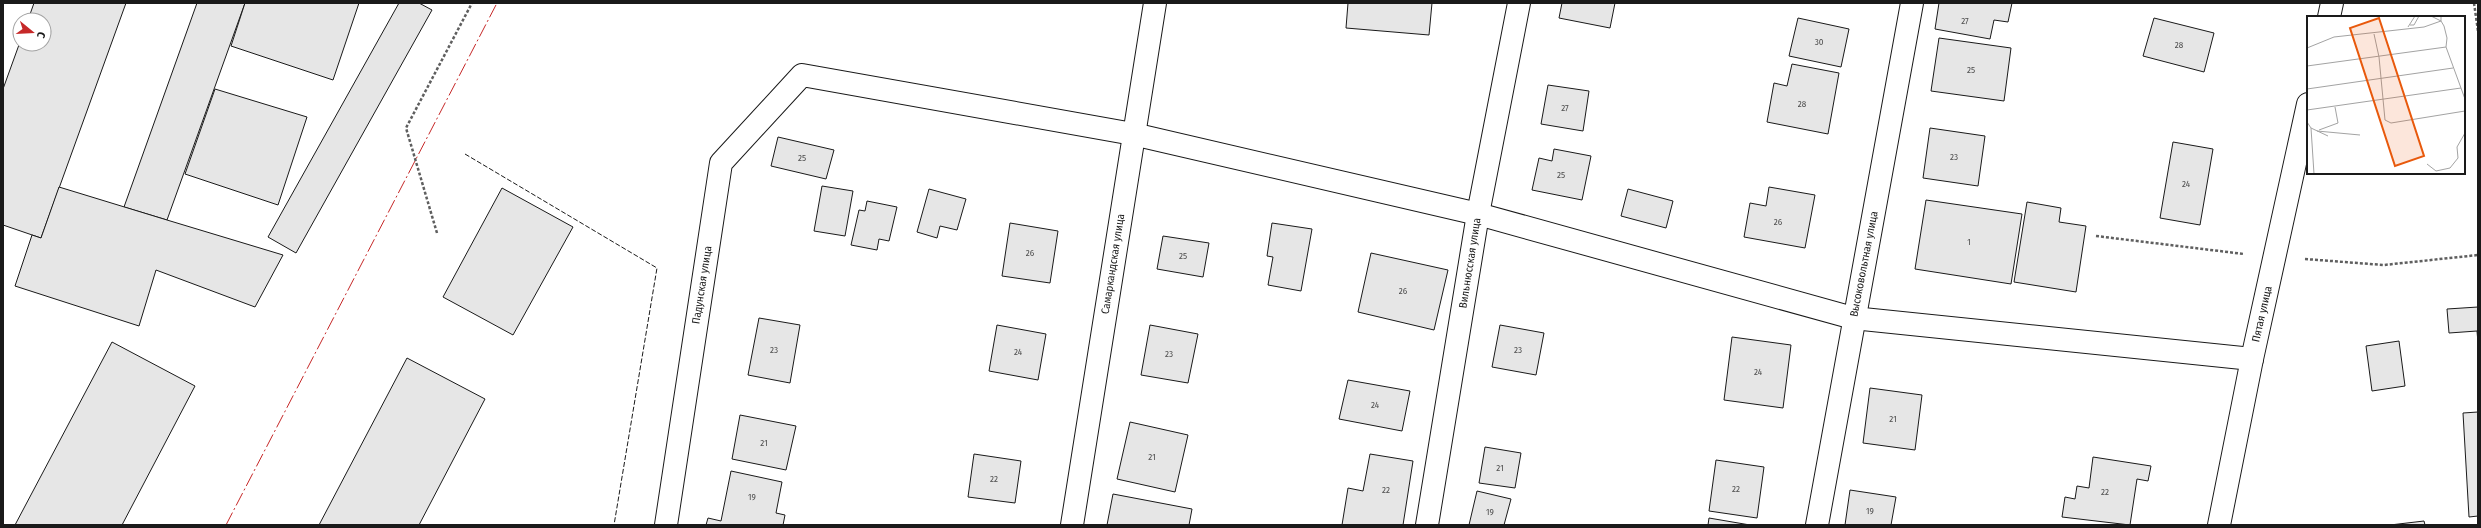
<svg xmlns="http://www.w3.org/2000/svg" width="2481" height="528" font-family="'Fira Sans Condensed',sans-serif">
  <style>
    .building { fill: #e6e6e6; stroke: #1a1a1a }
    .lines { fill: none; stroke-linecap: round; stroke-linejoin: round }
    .minor-casing { stroke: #1a1a1a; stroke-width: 24 }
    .tertiary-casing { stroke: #1a1a1a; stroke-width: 24 }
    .path { stroke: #5f5f5f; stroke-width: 2.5; stroke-dasharray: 3 2; stroke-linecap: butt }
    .minor { stroke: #fff; stroke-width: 22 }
    .tertiary { stroke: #fff; stroke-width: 22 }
    .fence { stroke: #1a1a1a; stroke-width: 1; stroke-dasharray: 5 2; stroke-linecap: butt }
    .power { stroke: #c62828; stroke-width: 1; stroke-dasharray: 14 3 2 3; stroke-linecap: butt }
    .labels { text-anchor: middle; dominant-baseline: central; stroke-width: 3; stroke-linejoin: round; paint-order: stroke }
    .number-label { font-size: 9px; fill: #4d4d4d }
    .street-label { font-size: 11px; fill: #1a1a1a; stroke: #fff }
    .inset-road { fill: none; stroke: #a3a3a3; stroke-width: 1 }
    .view { fill: #e8590c; fill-opacity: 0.15; stroke: #e8590c; stroke-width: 2 }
    .inset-edge { fill: none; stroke: #1a1a1a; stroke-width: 2 }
  </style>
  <rect width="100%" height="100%" fill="#fff"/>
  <g class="building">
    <polygon points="34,3 126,3 41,238 3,225 3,89 20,42 20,44 44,44 44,20 28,20"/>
    <polygon points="197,3 245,3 167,220 124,207"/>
    <polygon points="245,3 359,3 333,80 231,46"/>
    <polygon points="399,3 419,3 432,10 296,253 268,237"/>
    <polygon points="1348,3 1432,3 1429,35 1346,28"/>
    <polygon points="1562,3 1615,3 1610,28 1559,18"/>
    <polygon points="1939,3 2012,3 2008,22 1994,20 1990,39 1935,29"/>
    <polygon points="1798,18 1849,29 1841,67 1789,56"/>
    <polygon points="2154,18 2214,33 2204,72 2143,56"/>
    <polygon points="1939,38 2011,48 2004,101 1931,91"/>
    <polygon points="1792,64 1839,73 1828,134 1767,122 1774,83 1787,86"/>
    <polygon points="1548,85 1589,91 1583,131 1541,124"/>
    <polygon points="215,89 307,117 278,205 185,174"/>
    <polygon points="1930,128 1985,136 1978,186 1923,178"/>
    <polygon points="778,137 834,150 826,179 771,166"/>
    <polygon points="2173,142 2213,149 2200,225 2160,218"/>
    <polygon points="1554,149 1591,156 1582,200 1532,190 1539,158 1552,161"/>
    <polygon points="822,186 853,191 845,236 814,231"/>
    <polygon points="59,187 167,220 283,255 255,307 156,270 139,326 15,286 32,235 41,238"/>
    <polygon points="1769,187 1815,195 1805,248 1744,237 1750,203 1766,206"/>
    <polygon points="502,188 573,227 513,335 443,297"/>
    <polygon points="929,189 966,199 957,230 940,226 937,238 917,232"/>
    <polygon points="1628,189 1673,201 1666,228 1621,216"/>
    <polygon points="1926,200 2022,214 2011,284 1915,269"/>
    <polygon points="867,201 897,207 889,241 879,239 877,250 851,245 859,210 865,211"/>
    <polygon points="2027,202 2061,208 2059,222 2086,226 2076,292 2014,282"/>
    <polygon points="1010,223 1058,231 1050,283 1002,276"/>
    <polygon points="1272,223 1312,229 1301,291 1268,285 1273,257 1267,256"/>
    <polygon points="1163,236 1209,243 1203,277 1157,269"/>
    <polygon points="1371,253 1448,270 1434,330 1358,312"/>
    <polygon points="2478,307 2478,343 2477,331 2449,333 2447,309"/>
    <polygon points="759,318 800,325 790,383 748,375"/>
    <polygon points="997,325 1046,334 1038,380 989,371"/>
    <polygon points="1150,325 1198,334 1188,383 1141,375"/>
    <polygon points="1500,325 1544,333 1536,375 1492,367"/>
    <polygon points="1732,337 1791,345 1783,408 1724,400"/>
    <polygon points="2399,341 2405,386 2372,391 2366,346"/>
    <polygon points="112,342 195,386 122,525 15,525"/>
    <polygon points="407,358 485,399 419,525 319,525"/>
    <polygon points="1348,380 1410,391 1402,431 1339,419"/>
    <polygon points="1870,388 1922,395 1915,450 1863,443"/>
    <polygon points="2478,412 2478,516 2469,517 2463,413"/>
    <polygon points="740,415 796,426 786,470 732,459"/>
    <polygon points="1130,422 1188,435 1175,492 1117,479"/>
    <polygon points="1485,447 1521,453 1515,488 1479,483"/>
    <polygon points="974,454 1021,461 1015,503 968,497"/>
    <polygon points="1370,454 1413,461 1403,525 1342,525 1348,488 1363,491"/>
    <polygon points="2093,457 2151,466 2148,481 2137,479 2130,525 2062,517 2065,497 2075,499 2077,486 2089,488"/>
    <polygon points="1716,460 1764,467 1757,518 1709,511"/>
    <polygon points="731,471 782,482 776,513 785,515 783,525 706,525 708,518 721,521"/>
    <polygon points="1850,490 1896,497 1891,525 1845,525"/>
    <polygon points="1477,491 1511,499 1504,525 1469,525"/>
    <polygon points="1113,494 1192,509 1189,525 1107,525"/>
    <polygon points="1709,518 1750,525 1708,525"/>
    <polygon points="2424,521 2425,525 2390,525"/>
  </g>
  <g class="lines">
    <g class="minor-casing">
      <g id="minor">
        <polyline points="666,525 721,163 802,75 1133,134 1478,214 1853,318 2252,359"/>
        <polyline points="1072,525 1155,3"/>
        <polyline points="1427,525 1478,214 1519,3"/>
        <polyline points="1817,525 1912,3"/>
      </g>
    </g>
    <g class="tertiary-casing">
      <g id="tertiary">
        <polyline points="2329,17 2332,3"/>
        <polyline points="2219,525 2252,359 2308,104"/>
      </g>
    </g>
    <g class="path">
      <polyline points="2474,3 2478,31"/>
      <polyline points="437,233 406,128 472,3"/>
      <polyline points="2096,236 2244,254"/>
      <polyline points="2305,259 2384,265 2478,255"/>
    </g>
    <use href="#minor" class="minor"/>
    <use href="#tertiary" class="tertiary"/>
    <polyline class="fence" points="465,154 657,268 614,525"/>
    <polyline class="power" points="226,525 497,3"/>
  </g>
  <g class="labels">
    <g class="number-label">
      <text x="1965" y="21">27</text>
      <text x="1819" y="42">30</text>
      <text x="2179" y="45">28</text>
      <text x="1971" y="70">25</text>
      <text x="1802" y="104">28</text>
      <text x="1565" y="108">27</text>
      <text x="1954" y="157">23</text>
      <text x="802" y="158">25</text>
      <text x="1561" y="175">25</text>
      <text x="2186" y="184">24</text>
      <text x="1778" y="222">26</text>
      <text x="1969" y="242">1</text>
      <text x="1030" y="253">26</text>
      <text x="1183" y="256">25</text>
      <text x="1403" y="291">26</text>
      <text x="774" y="350">23</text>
      <text x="1518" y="350">23</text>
      <text x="1018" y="352">24</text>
      <text x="1169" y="354">23</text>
      <text x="1758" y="372">24</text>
      <text x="1375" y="405">24</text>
      <text x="1893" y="419">21</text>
      <text x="764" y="443">21</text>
      <text x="1152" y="457">21</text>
      <text x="1500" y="468">21</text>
      <text x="994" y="479">22</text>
      <text x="1736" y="489">22</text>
      <text x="1386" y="490">22</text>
      <text x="2105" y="492">22</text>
      <text x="752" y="497">19</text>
      <text x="1870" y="511">19</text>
      <text x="1490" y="512">19</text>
    </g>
    <g class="street-label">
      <text transform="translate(1470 263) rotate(-81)">Вильнюсская улица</text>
      <text transform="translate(1113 264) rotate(-81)">Самаркандская улица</text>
      <text transform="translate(1864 264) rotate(-79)">Высоковольтная улица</text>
      <text transform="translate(702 285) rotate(-81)">Падунская улица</text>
      <text transform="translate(2262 314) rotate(-77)">Пятая улица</text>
    </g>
  </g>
  <g transform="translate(2307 16)">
    <rect width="158" height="158" fill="#fff"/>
    <path class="inset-road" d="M 124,0 L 134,5 L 137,10 L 140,22 L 139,31 L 158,83M 103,9 L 107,9 L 112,0M 101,11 L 108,0M 67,18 L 72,41 L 78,104 L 84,107 L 158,95M 0,32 L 27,21 L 117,11 L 134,5 L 134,0M 0,50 L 139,31M 0,73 L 146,52M 0,94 L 154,72M 0,106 L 4,112 L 21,120M 4,112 L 7,158M 12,114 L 31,107 L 28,91M 10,115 L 53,119M 120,148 L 129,155 L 143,152 L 151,142 L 150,131 L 158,117"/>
    <path class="view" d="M 72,2 L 117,140 L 88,150 L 43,12 Z"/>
    <rect width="158" height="158" class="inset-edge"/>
  </g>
  <rect width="2481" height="528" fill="none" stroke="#1a1a1a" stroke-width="8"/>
  <g transform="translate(32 32) rotate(108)"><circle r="19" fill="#ffffff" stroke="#a3a3a3"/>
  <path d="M0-3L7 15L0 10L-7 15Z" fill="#c62828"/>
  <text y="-6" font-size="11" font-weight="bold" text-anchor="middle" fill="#1a1a1a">С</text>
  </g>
</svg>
